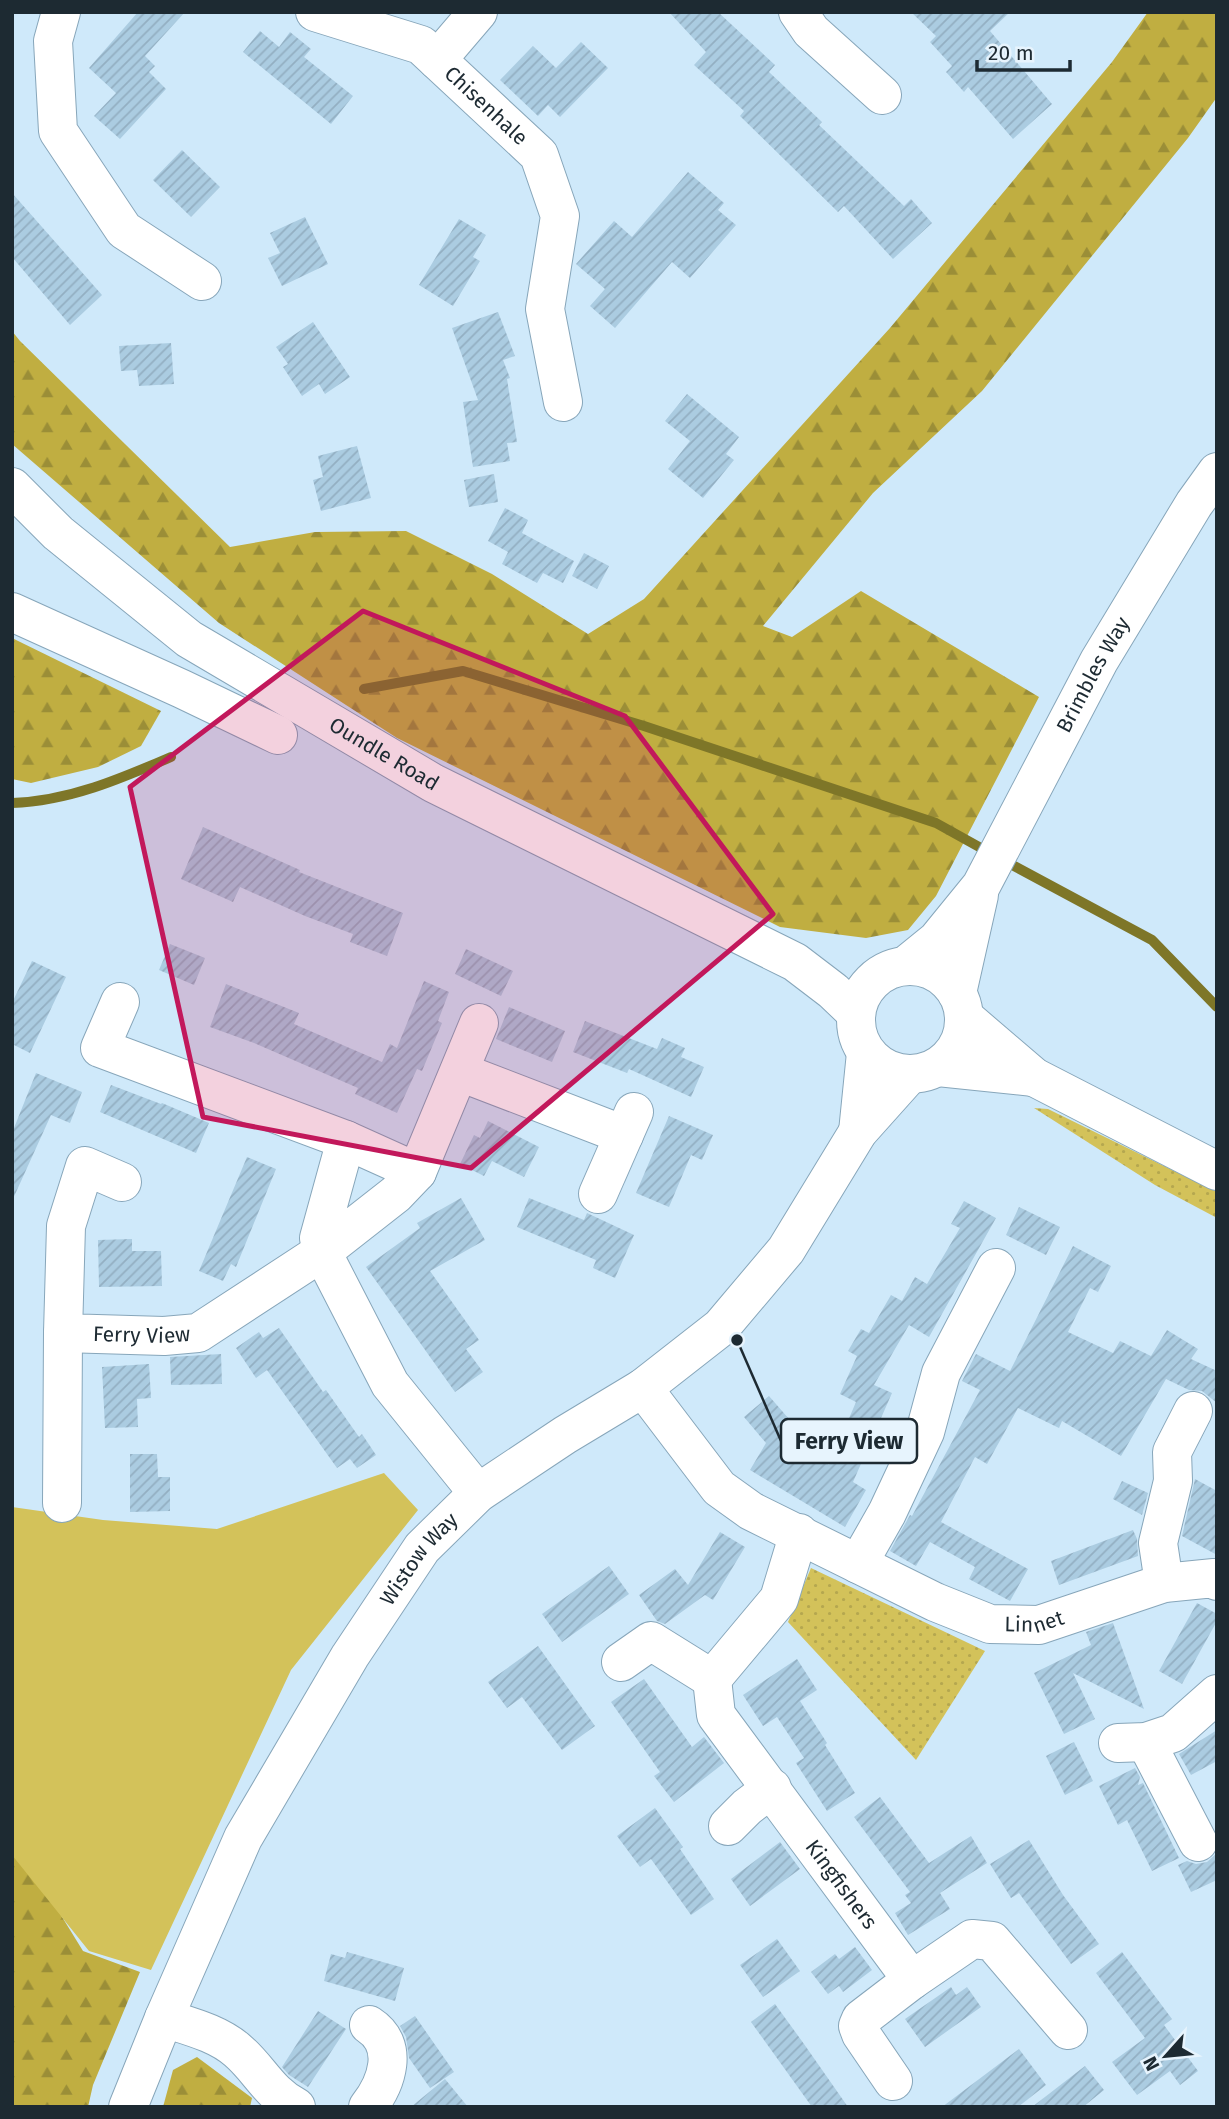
<svg xmlns="http://www.w3.org/2000/svg" width="1229" height="2119" font-family="'Fira Sans',sans-serif">
  <style>
    .grass { fill: url(#grass-dots) }
    .forest { fill: url(#forest-firs) }
    .park { fill: #d3c25a }
    .lines { fill: none; stroke-linecap: round; stroke-linejoin: round }
    .stream { stroke: #7e7628; stroke-width: 10 }
    .building { fill: url(#building-hatch) }
    .minor-casing { stroke: #87a6ba; stroke-width: 40 }
    .major-casing { stroke: #87a6ba; stroke-width: 40 }
    .minor { stroke: #fff; stroke-width: 38 }
    .major { stroke: #fff; stroke-width: 38 }
    .marked { fill: #c2185b; fill-opacity: 0.2; stroke: #c2185b; stroke-width: 5; stroke-linejoin: round }
    .labels { text-anchor: middle; dominant-baseline: central; stroke-width: 6; stroke-linejoin: round; paint-order: stroke }
    .street-label { font-size: 21px; fill: #1d2a32; stroke: #e7f4fd }
    .leader { fill: none; stroke: #1d2a32; stroke-width: 2.5 }
    .callout-dot { fill: #1d2a32; stroke: #e7f4fd; stroke-width: 2.5 }
    .callout { fill: #e7f4fd; stroke: #1d2a32; stroke-width: 2.5 }
    .callout-label { font-size: 23px; text-anchor: middle; font-weight: bold; fill: #1d2a32 }
  </style>
  <defs>
    <pattern id="grass-dots" width="8" height="8" patternUnits="userSpaceOnUse" patternTransform="scale(1.75)"><rect width="8" height="8" fill="#d3c25a"/><path d="M2 2h.1M6 6h.1" fill="none" stroke="#b5a74f" stroke-width="1.8" stroke-linecap="round"/></pattern>
    <pattern id="forest-firs" width="22" height="20" patternUnits="userSpaceOnUse" patternTransform="scale(1.75)"><rect width="22" height="20" fill="#c0ae41"/><path d="M5 1l3.5 6h-7zM16 11l3.5 6h-7z" fill="#9b8e37"/></pattern>
    <pattern id="building-hatch" width="6" height="6" patternUnits="userSpaceOnUse" patternTransform="scale(1.75)"><rect width="6" height="6" fill="#abcce1"/><path d="M-1 1l2-2M0 6l6-6M5 7l2-2" fill="none" stroke="#93afc2"/></pattern>
  </defs>
  <rect width="100%" height="100%" fill="#cfe9fa"/>
  <g class="grass">
    <polygon points="1034,1108 1048,1109 1217,1192 1217,1218 1155,1185"/>
    <polygon points="811,1568 985,1651 916,1760 788,1622"/>
  </g>
  <g class="forest">
    <polygon points="1148,12 1217,12 1217,97 1188,138 982,391 873,493 763,626 792,637 861,591 1039,697 936,896 908,930 866,938 780,927 397,738 219,623 12,444 12,331 20,341 230,547 315,532 406,531 492,574 588,634 644,599 890,328 1112,62"/>
    <polygon points="12,638 161,711 141,746 98,767 31,783 12,779"/>
    <polygon points="12,1854 43,1886 83,1951 140,1972 93,2085 88,2107 12,2107"/>
    <polygon points="197,2057 252,2098 250,2107 163,2107 173,2070"/>
  </g>
  <polygon class="park" points="384,1473 418,1510 291,1670 151,1970 89,1951 12,1855 12,1507 103,1520 217,1529"/>
  <g class="lines">
    <g class="stream">
      <polyline points="364,689 463,671 644,726 936,823 990,853"/>
      <path d="M 12,803 C 69,801 120,779 171,757"/>
      <polyline points="1003,860 1152,940 1217,1007"/>
    </g>
  </g>
  <g class="building">
    <polygon points="138,12 185,12 145,56 155,66 149,72 166,89 120,139 94,116 116,93 89,68"/>
    <polygon points="669,12 718,12 775,65 769,72 822,122 819,125 904,206 911,199 932,223 893,259 844,206 838,212 740,116 744,111 694,65 706,52"/>
    <polygon points="911,12 1010,12 990,31 1052,104 1013,139 968,87 964,92 946,72 952,66 930,42 936,36"/>
    <polygon points="260,31 279,47 290,32 311,49 304,57 353,96 331,124 243,52"/>
    <polygon points="581,42 608,68 560,117 548,105 538,116 500,80 533,46 556,68"/>
    <polygon points="182,150 220,187 191,217 153,180"/>
    <polygon points="688,172 724,203 718,210 736,225 690,278 672,262 615,328 590,306 605,289 576,264 614,221 632,237"/>
    <polygon points="12,193 102,295 70,325 12,257"/>
    <polygon points="305,217 328,264 282,286 268,258 280,253 270,233"/>
    <polygon points="459,219 486,235 473,257 480,261 453,306 419,285"/>
    <polygon points="498,312 515,356 503,360 510,378 507,379 517,442 507,443 510,461 473,467 463,402 478,400 452,328"/>
    <polygon points="313,322 350,377 325,394 319,384 302,396 283,367 288,364 276,347"/>
    <polygon points="171,343 174,384 139,386 137,370 121,371 119,346"/>
    <polygon points="687,394 739,437 726,454 734,460 703,498 668,469 690,441 665,421"/>
    <polygon points="357,446 371,498 321,511 313,480 323,477 318,456"/>
    <polygon points="494,474 498,502 469,507 464,480"/>
    <polygon points="505,508 528,520 522,533 574,561 563,583 543,573 537,583 502,564 508,552 488,541"/>
    <polygon points="584,553 609,566 597,589 572,576"/>
    <polygon points="203,827 300,870 299,872 403,913 387,956 350,942 353,934 305,916 240,887 233,902 181,879"/>
    <polygon points="170,944 205,958 194,985 159,970"/>
    <polygon points="466,949 513,971 501,996 455,974"/>
    <polygon points="32,961 66,977 30,1053 12,1044 12,1003"/>
    <polygon points="424,981 449,992 438,1021 442,1023 422,1071 417,1069 397,1113 355,1094 358,1088 254,1043 210,1027 226,984 299,1013 294,1024 382,1062 390,1044 397,1048"/>
    <polygon points="509,1007 565,1031 552,1062 496,1039"/>
    <polygon points="585,1021 657,1049 662,1038 685,1048 681,1057 704,1067 691,1097 629,1069 627,1073 573,1052"/>
    <polygon points="36,1073 82,1092 70,1123 51,1115 12,1201 12,1133"/>
    <polygon points="111,1085 161,1104 162,1103 209,1123 196,1153 100,1112"/>
    <polygon points="669,1116 713,1135 702,1160 691,1155 669,1207 636,1193"/>
    <polygon points="488,1121 539,1147 524,1177 492,1161 484,1176 460,1164 474,1135 480,1138"/>
    <polygon points="247,1157 276,1169 236,1267 231,1264 223,1281 199,1271"/>
    <polygon points="461,1198 485,1240 430,1271 479,1340 466,1349 483,1372 455,1392 366,1267 420,1228 417,1223"/>
    <polygon points="529,1198 584,1220 587,1213 634,1235 615,1278 593,1268 596,1260 517,1227"/>
    <polygon points="964,1201 996,1218 929,1337 909,1325 874,1385 892,1393 853,1482 866,1490 845,1527 750,1470 766,1443 744,1417 769,1396 829,1465 856,1402 840,1394 857,1356 848,1351 861,1329 869,1333 891,1295 902,1301 915,1277 927,1284 960,1228 951,1224"/>
    <polygon points="1019,1207 1060,1227 1046,1255 1006,1235"/>
    <polygon points="132,1239 132,1251 161,1251 162,1286 99,1287 98,1240"/>
    <polygon points="1073,1246 1111,1266 1098,1292 1090,1288 1068,1332 1113,1353 1120,1341 1151,1356 1167,1330 1198,1349 1191,1359 1217,1371 1217,1403 1202,1391 1189,1390 1166,1379 1121,1456 1062,1421 1059,1428 1018,1408 987,1464 975,1457 941,1522 1028,1569 1010,1601 969,1579 975,1567 930,1542 916,1566 890,1551 910,1515 912,1516 980,1390 962,1381 976,1354 1010,1371"/>
    <polygon points="279,1328 323,1392 326,1390 359,1437 362,1434 376,1455 357,1468 350,1459 337,1468 267,1370 256,1378 236,1348 259,1332 263,1338"/>
    <polygon points="221,1354 222,1384 171,1385 170,1357"/>
    <polygon points="149,1364 151,1398 137,1399 138,1427 105,1428 102,1367"/>
    <polygon points="130,1454 157,1454 158,1477 170,1477 170,1511 130,1512"/>
    <polygon points="1195,1479 1217,1491 1217,1555 1182,1536"/>
    <polygon points="1122,1481 1148,1493 1142,1515 1113,1499"/>
    <polygon points="1133,1530 1137,1539 1138,1556 1059,1585 1051,1561"/>
    <polygon points="720,1532 745,1547 713,1600 705,1595 665,1624 657,1621 639,1595 675,1569 688,1585"/>
    <polygon points="609,1566 629,1594 562,1642 542,1614"/>
    <polygon points="1197,1603 1217,1614 1217,1621 1182,1684 1159,1671"/>
    <polygon points="1113,1623 1144,1709 1073,1673 1095,1719 1064,1734 1034,1673 1091,1645 1086,1632"/>
    <polygon points="538,1646 595,1726 562,1750 522,1697 507,1708 488,1682"/>
    <polygon points="797,1659 817,1690 800,1701 827,1743 825,1745 855,1793 827,1811 796,1763 804,1758 777,1717 763,1726 743,1695"/>
    <polygon points="644,1679 692,1747 704,1737 724,1763 674,1802 654,1776 660,1772 611,1702"/>
    <polygon points="1217,1730 1217,1761 1191,1775 1179,1754"/>
    <polygon points="1074,1742 1093,1781 1065,1795 1046,1756"/>
    <polygon points="1135,1768 1140,1777 1138,1785 1143,1783 1179,1858 1152,1871 1127,1820 1118,1825 1099,1786"/>
    <polygon points="880,1797 929,1863 971,1836 987,1863 940,1893 950,1909 908,1935 895,1913 911,1903 905,1895 910,1892 854,1817"/>
    <polygon points="655,1808 683,1847 680,1849 714,1899 691,1915 651,1859 640,1867 617,1836"/>
    <polygon points="1029,1840 1063,1895 1099,1944 1071,1964 1019,1893 1011,1898 990,1864"/>
    <polygon points="780,1842 800,1869 750,1906 731,1879"/>
    <polygon points="1217,1853 1217,1880 1191,1892 1178,1865 1187,1861 1196,1864 1207,1862"/>
    <polygon points="777,1939 800,1971 763,1997 740,1965"/>
    <polygon points="855,1947 872,1970 843,1992 839,1986 828,1994 811,1972 835,1954 839,1959"/>
    <polygon points="347,1952 404,1968 395,2001 324,1981 331,1954 345,1958"/>
    <polygon points="1122,1952 1172,2019 1164,2025 1198,2071 1180,2085 1170,2071 1137,2095 1112,2062 1145,2038 1096,1973"/>
    <polygon points="951,1987 956,1995 967,1987 981,2007 925,2047 905,2019"/>
    <polygon points="775,2004 804,2044 848,2107 812,2107 751,2022"/>
    <polygon points="318,2011 346,2029 308,2087 289,2075 282,2067"/>
    <polygon points="415,2016 454,2072 430,2088 409,2058 406,2037 400,2026"/>
    <polygon points="1019,2049 1046,2085 1018,2107 942,2107"/>
    <polygon points="1085,2066 1104,2090 1083,2107 1032,2107"/>
    <polygon points="445,2079 468,2107 411,2107"/>
  </g>
  <g class="lines">
    <g class="minor-casing">
      <g id="minor">
        <polyline points="61,12 53,41 58,131 124,230 202,281"/>
        <path id="s1" d="M 315,12 L 421,45 L 539,155 L 560,216 L 545,309 L 563,402"/>
        <polyline points="798,12 811,31 882,95"/>
        <polyline points="437,60 478,12"/>
        <polyline points="12,612 182,689 278,735"/>
        <path id="s2" d="M 905,966 L 937,940 L 981,886 L 1099,661 L 1194,504 L 1217,472"/>
        <polyline points="957,993 979,895"/>
        <polyline points="120,1002 100,1048 346,1140 417,1172 479,1023"/>
        <polyline points="460,1072 624,1135"/>
        <polyline points="858,1132 866,1053"/>
        <polyline points="346,1140 319,1238 322,1252 396,1194 417,1172"/>
        <path id="s3" d="M 122,1182 L 85,1166 L 66,1226 L 63,1333 L 164,1336 L 198,1333 L 322,1252 L 390,1384 L 478,1493"/>
        <polyline points="598,1194 634,1112"/>
        <path id="s4" d="M 643,1388 L 719,1488 L 751,1511 L 935,1602 L 990,1624 L 1039,1625 L 1164,1583 L 1214,1578 L 1217,1581"/>
        <polyline points="62,1503 63,1333"/>
        <polyline points="858,1564 887,1513 925,1432 941,1373 996,1268"/>
        <polyline points="1164,1583 1158,1543 1173,1481 1172,1452 1193,1411"/>
        <polyline points="621,1662 651,1641 712,1679 779,1599 799,1533"/>
        <path id="s5" d="M 712,1679 L 716,1715 L 912,1980 L 972,1939 L 992,1941 L 1068,2030"/>
        <polyline points="1146,1742 1198,1842"/>
        <polyline points="1118,1743 1146,1742 1173,1733 1217,1694"/>
        <polyline points="728,1826 747,1807 772,1788"/>
        <path d="M 164,2018 C 188,2026 218,2033 238,2051 C 260,2070 268,2092 296,2107"/>
        <polyline points="893,2081 861,2034 858,2026 861,2019 912,1980"/>
        <path id="s6" d="M 128,2107 L 164,2018 L 243,1838 L 350,1656 L 422,1548 L 478,1493 L 565,1435 L 643,1388 L 721,1327 L 786,1250 L 858,1132 L 909,1075"/>
        <path d="M 368,2107 C 387,2083 400,2045 369,2025"/>
      </g>
    </g>
    <g class="major-casing">
      <g id="major">
        <path id="s7" d="M 12,487 L 58,533 L 189,639 L 433,783 L 795,962 L 833,991 L 856,1013"/>
        <circle cx="910" cy="1020" r="54"/>
        <polyline points="964,1017 1034,1077 1217,1171"/>
        <polyline points="938,1067 1034,1077"/>
      </g>
    </g>
    <use href="#minor" class="minor"/>
    <use href="#major" class="major"/>
  </g>
  <path class="marked" d="M 363,611 L 625,716 L 773,914 L 471,1168 L 203,1117 L 130,787 Z"/>
  <g class="labels">
    <g class="street-label">
      <text stroke="none"><textPath href="#s1" startOffset="200">Chisenhale</textPath></text>
      <text stroke="none"><textPath href="#s2" startOffset="350">Brimbles Way</textPath></text>
      <text stroke="none"><textPath href="#s7" startOffset="460">Oundle Road</textPath></text>
      <text stroke="none"><textPath href="#s3" startOffset="289">Ferry View</textPath></text>
      <text stroke="none"><textPath href="#s6" startOffset="623">Wistow Way</textPath></text>
      <text stroke="none"><textPath href="#s4" startOffset="474">Linnet</textPath></text>
      <text stroke="none"><textPath href="#s5" startOffset="247">Kingfishers</textPath></text>
    </g>
  </g>
  <path class="leader" d="M737 1340L781 1441"/>
  <circle class="callout-dot" cx="737" cy="1340" r="7"/>
  <rect class="callout" x="781" y="1419" width="136" height="44" rx="7"/>
  <g class="callout-label">
    <text x="849" y="1449">Ferry View</text>
  </g>
  <rect width="1229" height="2119" fill="none" stroke="#1d2a32" stroke-width="28"/>
  <g transform="translate(1166 2056) rotate(243)" stroke="#e7f4fd" stroke-width="5" paint-order="stroke">
  <path d="M0-5L12 26L0 18L-12 26Z" fill="#1d2a32"/>
  <text y="-10" font-size="19" font-weight="bold" text-anchor="middle" fill="#1d2a32">N</text>
  </g>
  <path d="M977 60v10h93v-10" fill="none" stroke="#1d2a32" stroke-width="3.5"/>
  <text x="988" y="60" font-size="21" fill="#1d2a32" stroke="#e7f4fd" stroke-width="5" paint-order="stroke">20 m</text>
</svg>
